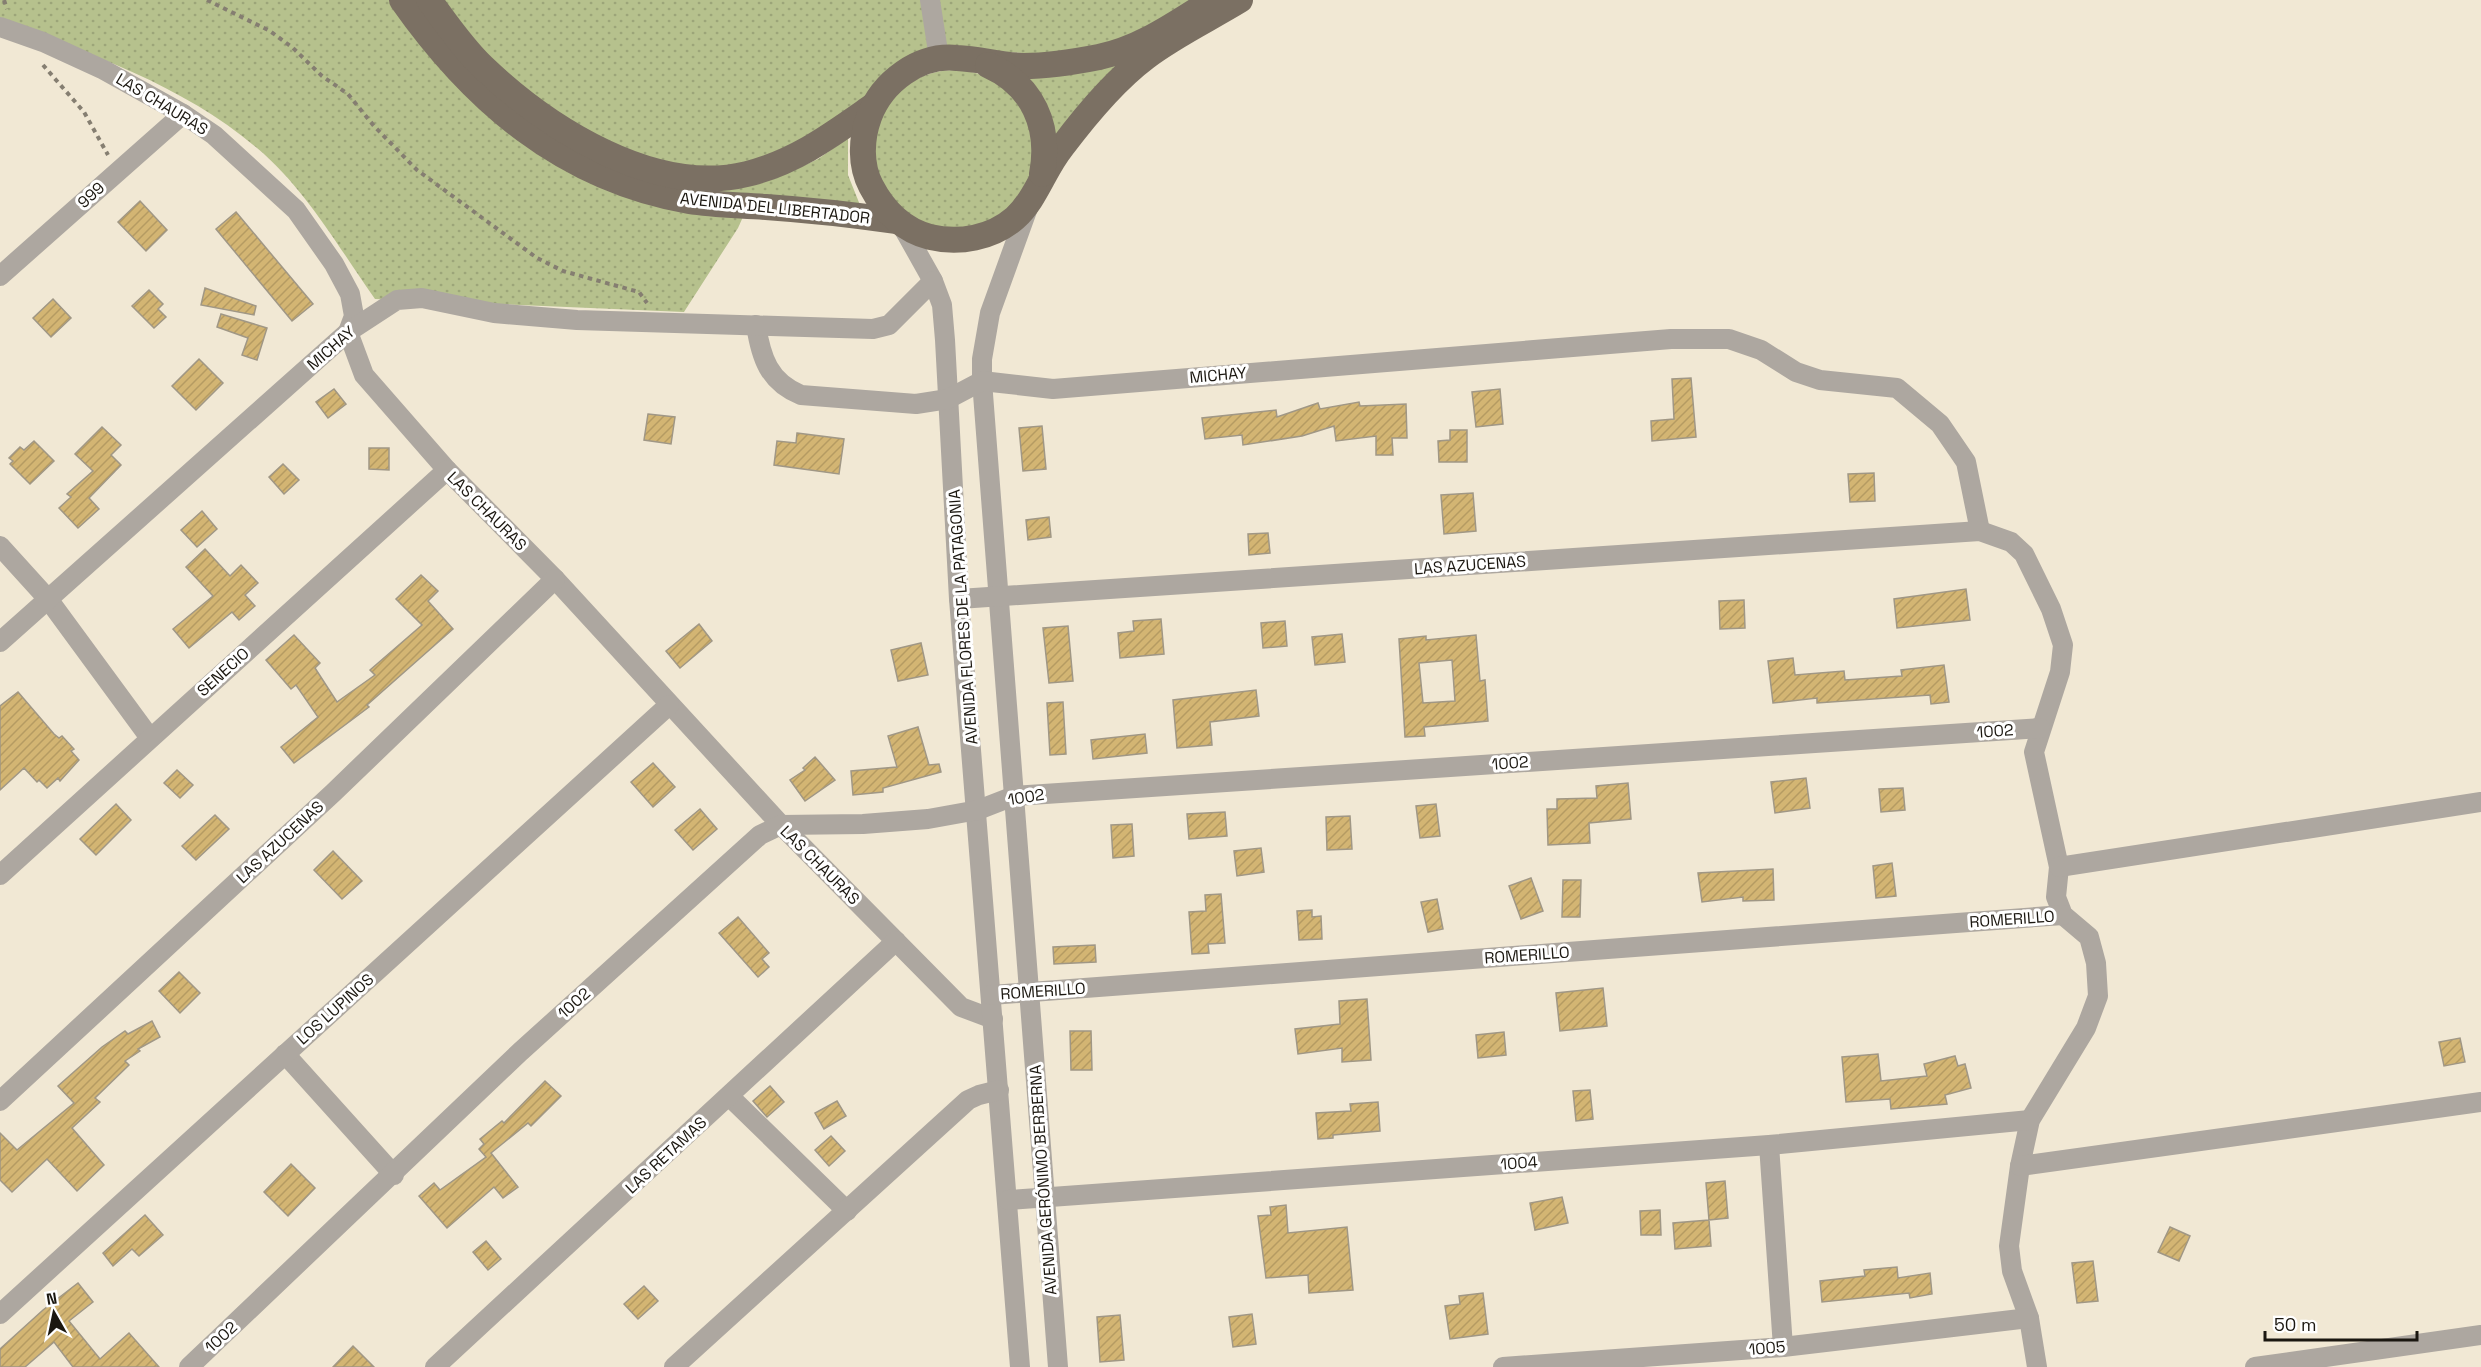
<svg xmlns="http://www.w3.org/2000/svg" width="2481" height="1367" font-family="'Space Grotesk',sans-serif">
  <style>
    .garden { fill: url(#garden-dots) }
    .building { fill: url(#building-hatch); stroke: #a09785; stroke-width: 1.5; fill-rule: evenodd }
    .lines { fill: none; stroke-linecap: round; stroke-linejoin: round }
    .path { stroke: #857e71; stroke-width: 4; stroke-dasharray: 4.5 4.5; stroke-linecap: butt }
    .minor { stroke: #ada7a0; stroke-width: 20 }
    .major { stroke: #7b7063; stroke-width: 26 }
    .labels { text-anchor: middle; dominant-baseline: central; stroke-width: 6; stroke-linejoin: round; paint-order: stroke }
    .street-label { font-size: 16px; fill: #1b1710; stroke: #fff }
  </style>
  <defs>
    <pattern id="garden-dots" width="8" height="8" patternUnits="userSpaceOnUse" patternTransform="scale(1.5)"><rect width="8" height="8" fill="#b6c18d"/><path d="M2 2h.1M6 6h.1" fill="none" stroke="#9ca579" stroke-width="1.8" stroke-linecap="round"/></pattern>
    <pattern id="building-hatch" width="6" height="6" patternUnits="userSpaceOnUse" patternTransform="scale(1.5)"><rect width="6" height="6" fill="#d3b573"/><path d="M-1 1l2-2M0 6l6-6M5 7l2-2" fill="none" stroke="#b59b62"/></pattern>
  </defs>
  <rect width="100%" height="100%" fill="#f1e8d4"/>
  <g class="garden">
    <path d="M 0,0 L 1192,0 L 1124,41 L 1049,55 L 952,48 L 866,99 L 774,179 L 818,159 L 848,138 L 848,175 L 862,210 L 751,199 L 738,228 L 684,312 L 375,299 C 339,248 305,188 257,148 C 184,86 89,52 0,22 Z"/>
    <polygon points="1133,58 1053,143 1020,75"/>
    <circle cx="954" cy="150" r="80"/>
  </g>
  <g class="building">
    <polygon points="140,201 167,230 146,251 118,222"/>
    <polygon points="236,212 313,304 292,321 216,229"/>
    <polygon points="205,288 256,306 254,315 201,305"/>
    <polygon points="149,290 163,304 158,309 166,317 154,328 132,306"/>
    <polygon points="53,299 71,318 51,337 33,318"/>
    <polygon points="221,314 267,328 257,360 242,355 248,338 217,327"/>
    <polygon points="199,359 223,383 196,410 172,386"/>
    <polygon points="1691,378 1696,437 1652,441 1651,421 1674,419 1672,379"/>
    <polygon points="334,389 346,404 328,418 316,402"/>
    <polygon points="1500,389 1503,424 1476,427 1472,392"/>
    <polygon points="1359,402 1360,406 1406,404 1407,438 1392,438 1393,455 1376,455 1376,436 1336,441 1334,426 1302,436 1243,445 1242,435 1205,439 1202,418 1276,410 1277,417 1318,403 1320,409"/>
    <polygon points="648,414 675,417 671,444 644,440"/>
    <polygon points="1042,426 1046,469 1023,471 1019,428"/>
    <polygon points="102,427 121,445 111,455 121,465 89,498 99,509 78,528 59,508 71,497 67,494 93,471 75,454"/>
    <polygon points="1450,430 1467,430 1467,462 1439,462 1438,441 1450,440"/>
    <polygon points="797,433 844,439 839,474 774,465 777,441 796,443"/>
    <polygon points="34,441 54,461 30,484 10,464 13,461 9,458 20,447 24,450"/>
    <polygon points="369,448 389,448 389,470 369,469"/>
    <polygon points="283,464 299,480 284,494 269,477"/>
    <polygon points="1874,473 1875,501 1850,502 1848,474"/>
    <polygon points="1473,493 1476,531 1444,534 1441,495"/>
    <polygon points="202,511 217,529 197,547 181,530"/>
    <polygon points="1049,517 1051,537 1028,540 1026,520"/>
    <polygon points="1268,533 1270,553 1249,555 1248,534"/>
    <polygon points="205,549 230,576 241,565 258,583 245,595 255,606 239,620 232,612 189,648 173,629 213,596 186,567"/>
    <polygon points="421,575 438,591 428,601 453,629 367,705 369,707 294,763 281,747 318,717 296,685 291,689 266,660 294,635 320,663 315,668 337,702 375,675 370,670 422,625 396,599"/>
    <polygon points="1966,589 1970,620 1897,628 1894,599"/>
    <polygon points="1744,600 1745,628 1720,629 1719,601"/>
    <polygon points="1161,619 1164,654 1120,658 1118,633 1134,631 1133,621"/>
    <polygon points="1285,621 1287,646 1263,648 1261,623"/>
    <polygon points="699,624 712,641 680,668 666,651"/>
    <polygon points="1068,626 1073,681 1049,683 1043,628"/>
    <polygon points="1342,634 1345,662 1315,665 1312,637"/>
    <path d="M 1476,635 L 1480,681 L 1485,680 L 1488,721 L 1424,727 L 1425,736 L 1405,737 L 1399,639 L 1426,636 L 1426,640 ZM 1452,660 L 1455,701 L 1423,703 L 1419,663 Z"/>
    <polygon points="921,643 928,675 898,681 891,650"/>
    <polygon points="1793,658 1795,675 1844,671 1845,680 1902,676 1901,670 1944,665 1949,702 1931,704 1930,695 1817,703 1817,698 1773,703 1768,661"/>
    <polygon points="1256,690 1259,716 1210,722 1212,745 1177,748 1173,700"/>
    <polygon points="18,692 54,734 59,738 62,736 74,749 71,751 79,760 60,781 58,778 47,788 39,780 37,782 24,768 0,790 0,706"/>
    <polygon points="1063,702 1066,754 1050,755 1047,703"/>
    <polygon points="918,727 929,765 939,764 941,772 883,788 883,792 853,795 851,771 897,767 888,736"/>
    <polygon points="1145,734 1147,753 1093,759 1091,740"/>
    <polygon points="815,757 835,780 805,801 790,780 805,770 803,768"/>
    <polygon points="653,763 675,787 653,807 631,782"/>
    <polygon points="177,770 193,785 180,798 164,783"/>
    <polygon points="1806,778 1810,808 1775,813 1771,782"/>
    <polygon points="1628,783 1631,819 1589,823 1590,843 1548,845 1547,809 1557,809 1557,799 1597,798 1596,786"/>
    <polygon points="1903,788 1905,810 1881,812 1879,789"/>
    <polygon points="116,804 131,820 96,855 80,839"/>
    <polygon points="1436,804 1440,836 1420,838 1416,806"/>
    <polygon points="700,809 717,829 693,850 675,830"/>
    <polygon points="1225,812 1227,836 1189,839 1187,814"/>
    <polygon points="215,815 229,829 196,860 182,846"/>
    <polygon points="1350,816 1352,849 1327,850 1326,817"/>
    <polygon points="1132,824 1134,856 1113,858 1111,825"/>
    <polygon points="1261,848 1264,872 1237,876 1234,851"/>
    <polygon points="333,851 362,881 342,899 314,870"/>
    <polygon points="1892,863 1896,896 1876,898 1873,866"/>
    <polygon points="1773,869 1774,900 1743,901 1743,897 1702,902 1698,873"/>
    <polygon points="1531,878 1543,911 1521,919 1509,886"/>
    <polygon points="1563,880 1581,880 1580,917 1562,917"/>
    <polygon points="1221,894 1225,943 1208,944 1209,953 1192,954 1189,912 1206,911 1205,895"/>
    <polygon points="1437,899 1443,929 1428,932 1421,902"/>
    <polygon points="1312,910 1312,917 1321,916 1322,939 1299,940 1297,911"/>
    <polygon points="738,917 769,953 762,959 769,967 758,977 719,933"/>
    <polygon points="1095,945 1096,962 1054,964 1053,947"/>
    <polygon points="179,972 200,993 180,1013 159,991"/>
    <polygon points="1603,988 1607,1026 1560,1031 1556,993"/>
    <polygon points="1367,999 1371,1060 1342,1062 1342,1048 1298,1054 1295,1029 1340,1024 1339,1001"/>
    <polygon points="152,1021 160,1037 138,1049 140,1051 125,1061 129,1065 95,1098 100,1102 72,1128 104,1165 77,1191 47,1159 12,1192 0,1180 0,1133 17,1150 74,1103 58,1086 102,1047 125,1031 128,1034"/>
    <polygon points="1070,1031 1091,1031 1092,1070 1071,1070"/>
    <polygon points="1504,1032 1506,1055 1478,1058 1476,1035"/>
    <polygon points="2460,1038 2465,1062 2444,1066 2439,1042"/>
    <polygon points="1878,1054 1881,1081 1927,1076 1924,1064 1955,1056 1958,1066 1965,1064 1971,1088 1945,1095 1947,1104 1891,1109 1890,1099 1846,1102 1842,1057"/>
    <polygon points="545,1081 561,1096 531,1126 528,1123 491,1153 518,1187 503,1198 494,1187 447,1228 419,1196 434,1183 440,1190 486,1157 479,1149 484,1144 480,1139 502,1121 504,1123"/>
    <polygon points="770,1086 784,1102 767,1117 753,1101"/>
    <polygon points="1590,1090 1593,1119 1576,1121 1573,1091"/>
    <polygon points="837,1101 846,1116 824,1129 815,1113"/>
    <polygon points="1378,1102 1380,1131 1333,1135 1333,1138 1318,1139 1316,1113 1351,1111 1350,1104"/>
    <polygon points="831,1136 845,1151 829,1166 815,1150"/>
    <polygon points="291,1164 315,1188 288,1216 264,1192"/>
    <polygon points="1725,1181 1728,1218 1709,1220 1711,1246 1675,1249 1673,1223 1709,1220 1706,1183"/>
    <polygon points="1562,1197 1568,1223 1535,1230 1530,1203"/>
    <polygon points="1286,1205 1288,1233 1347,1227 1353,1290 1309,1293 1308,1275 1266,1278 1258,1216 1271,1215 1270,1207"/>
    <polygon points="1660,1210 1661,1235 1641,1235 1640,1211"/>
    <polygon points="145,1215 163,1235 139,1256 132,1249 113,1266 103,1253"/>
    <polygon points="2170,1227 2190,1236 2179,1261 2158,1252"/>
    <polygon points="486,1241 501,1259 488,1270 473,1252"/>
    <polygon points="2093,1261 2098,1301 2077,1303 2072,1263"/>
    <polygon points="1897,1267 1898,1278 1930,1273 1932,1294 1910,1298 1909,1293 1822,1302 1820,1281 1865,1276 1864,1270"/>
    <polygon points="78,1283 93,1302 69,1321 100,1359 129,1333 159,1367 73,1367 54,1342 25,1367 0,1367 0,1349 43,1310"/>
    <polygon points="644,1286 658,1301 638,1319 624,1304"/>
    <polygon points="1483,1293 1488,1334 1450,1339 1445,1306 1460,1304 1459,1296"/>
    <polygon points="1252,1314 1256,1344 1233,1347 1229,1317"/>
    <polygon points="1120,1315 1124,1360 1100,1362 1097,1317"/>
    <polygon points="353,1346 374,1367 333,1367"/>
  </g>
  <g class="lines">
    <g class="path">
      <polyline points="4,0 7,9"/>
      <polyline points="207,0 270,31 293,48 322,76 348,94 374,126 417,170 537,258 563,271 639,292 647,303"/>
      <polyline points="43,65 84,112 108,155"/>
    </g>
    <g class="minor">
      <polyline points="930,0 939,58"/>
      <polyline points="0,27 43,42 104,70 183,114 214,135 296,210 334,264 350,294 354,316 348,332 364,375 447,470 555,579 781,825 961,1007 993,1019"/>
      <polyline points="1029,205 990,313 982,359 982,381 1058,1367"/>
      <polyline points="901,224 933,281 942,305 945,340 959,599 1020,1367"/>
      <polyline points="0,276 183,114"/>
      <path d="M 756,325 C 761,358 769,382 801,395 L 916,404 L 948,399 L 982,381 L 1053,389 L 1671,339 L 1729,339 L 1761,350 L 1796,372 L 1820,380 L 1897,388 L 1940,424 L 1966,462 L 1980,531"/>
      <polyline points="0,546 48,599 150,738"/>
      <polyline points="959,599 1980,531 2011,542 2024,554 2051,609 2063,645 2060,672 2034,752 2059,867 2056,897 2063,915 2089,937 2096,963 2098,996 2086,1028 2030,1120 2020,1166 2009,1246 2012,1271 2029,1318 2037,1367"/>
      <polyline points="0,642 348,332 397,300 422,298 494,313 577,320 873,329 889,325 933,281"/>
      <polyline points="2059,867 2481,802"/>
      <polyline points="0,875 447,470"/>
      <polyline points="991,995 2063,915"/>
      <polyline points="285,1054 394,1175"/>
      <polyline points="730,1097 847,1211"/>
      <polyline points="0,1101 333,793 555,579"/>
      <polyline points="1769,1145 1783,1347"/>
      <polyline points="2020,1166 2481,1102"/>
      <polyline points="1008,1200 1769,1145 2030,1120"/>
      <polyline points="0,1314 669,705"/>
      <polyline points="189,1367 520,1052 760,835 781,825 863,824 928,819 978,810 1014,796 2040,728"/>
      <polyline points="435,1367 896,941"/>
      <polyline points="674,1367 968,1100 979,1095 999,1090"/>
      <polyline points="1503,1367 1783,1347 2029,1318"/>
      <polyline points="2255,1367 2481,1335"/>
    </g>
    <g class="major">
      <path d="M 402,0 C 473,101 563,179 689,201 C 714,205 740,205 766,207 C 810,210 854,215 897,221"/>
      <path d="M 429,0 C 446,23 462,47 483,67 C 547,128 654,197 747,174 C 796,162 833,134 873,106"/>
      <path d="M 1213,0 C 1176,23 1142,48 1099,57 C 1074,62 1049,66 1023,66 C 1001,65 979,59 957,58 C 919,54 882,82 869,117 C 861,139 860,165 871,186 C 884,211 903,230 930,237 C 959,244 992,238 1015,218 C 1036,199 1044,169 1062,147 C 1086,115 1114,81 1146,57 C 1175,35 1209,19 1240,0"/>
      <path d="M 988,65 C 1033,85 1051,127 1042,174"/>
    </g>
  </g>
  <g class="labels">
    <g class="street-label">
      <text transform="translate(162 104) rotate(31)">LAS CHAURAS</text>
      <text transform="translate(91 195) rotate(-42)">999</text>
      <text transform="translate(775 208) rotate(6)">AVENIDA DEL LIBERTADOR</text>
      <text transform="translate(331 348) rotate(-41)">MICHAY</text>
      <text transform="translate(1218 375) rotate(-5)">MICHAY</text>
      <text transform="translate(487 511) rotate(45)">LAS CHAURAS</text>
      <text transform="translate(1470 565) rotate(-4)">LAS AZUCENAS</text>
      <text transform="translate(963 617) rotate(-94)">AVENIDA FLORES DE LA PATAGONIA</text>
      <text transform="translate(223 672) rotate(-42)">SENECIO</text>
      <text transform="translate(1995 731) rotate(-4)">1002</text>
      <text transform="translate(1510 763) rotate(-4)">1002</text>
      <text transform="translate(1026 797) rotate(-9)">1002</text>
      <text transform="translate(280 842) rotate(-43)">LAS AZUCENAS</text>
      <text transform="translate(820 865) rotate(45)">LAS CHAURAS</text>
      <text transform="translate(2012 919) rotate(-4)">ROMERILLO</text>
      <text transform="translate(1527 955) rotate(-4)">ROMERILLO</text>
      <text transform="translate(1043 991) rotate(-4)">ROMERILLO</text>
      <text transform="translate(574 1003) rotate(-42)">1002</text>
      <text transform="translate(335 1009) rotate(-42)">LOS LUPINOS</text>
      <text transform="translate(666 1155) rotate(-43)">LAS RETAMAS</text>
      <text transform="translate(1519 1163) rotate(-4)">1004</text>
      <text transform="translate(1043 1180) rotate(-94)">AVENIDA GERÓNIMO BERBERNA</text>
      <text transform="translate(221 1337) rotate(-43)">1002</text>
      <text transform="translate(1767 1348) rotate(-5)">1005</text>
    </g>
  </g>
  <g transform="translate(54 1313) rotate(351)" stroke="#ffffff" stroke-width="4.5" paint-order="stroke">
  <path d="M0-4.5L10 22L0 15L-10 22Z" fill="#1b1710"/>
  <text y="-9" font-size="16" font-weight="bold" text-anchor="middle" fill="#1b1710">N</text>
  </g>
  <path d="M2265 1331v9h152v-9" fill="none" stroke="#1b1710" stroke-width="3"/>
  <text x="2274" y="1331" font-size="18" fill="#1b1710" stroke="#ffffff" stroke-width="4.5" paint-order="stroke">50 m</text>
</svg>
